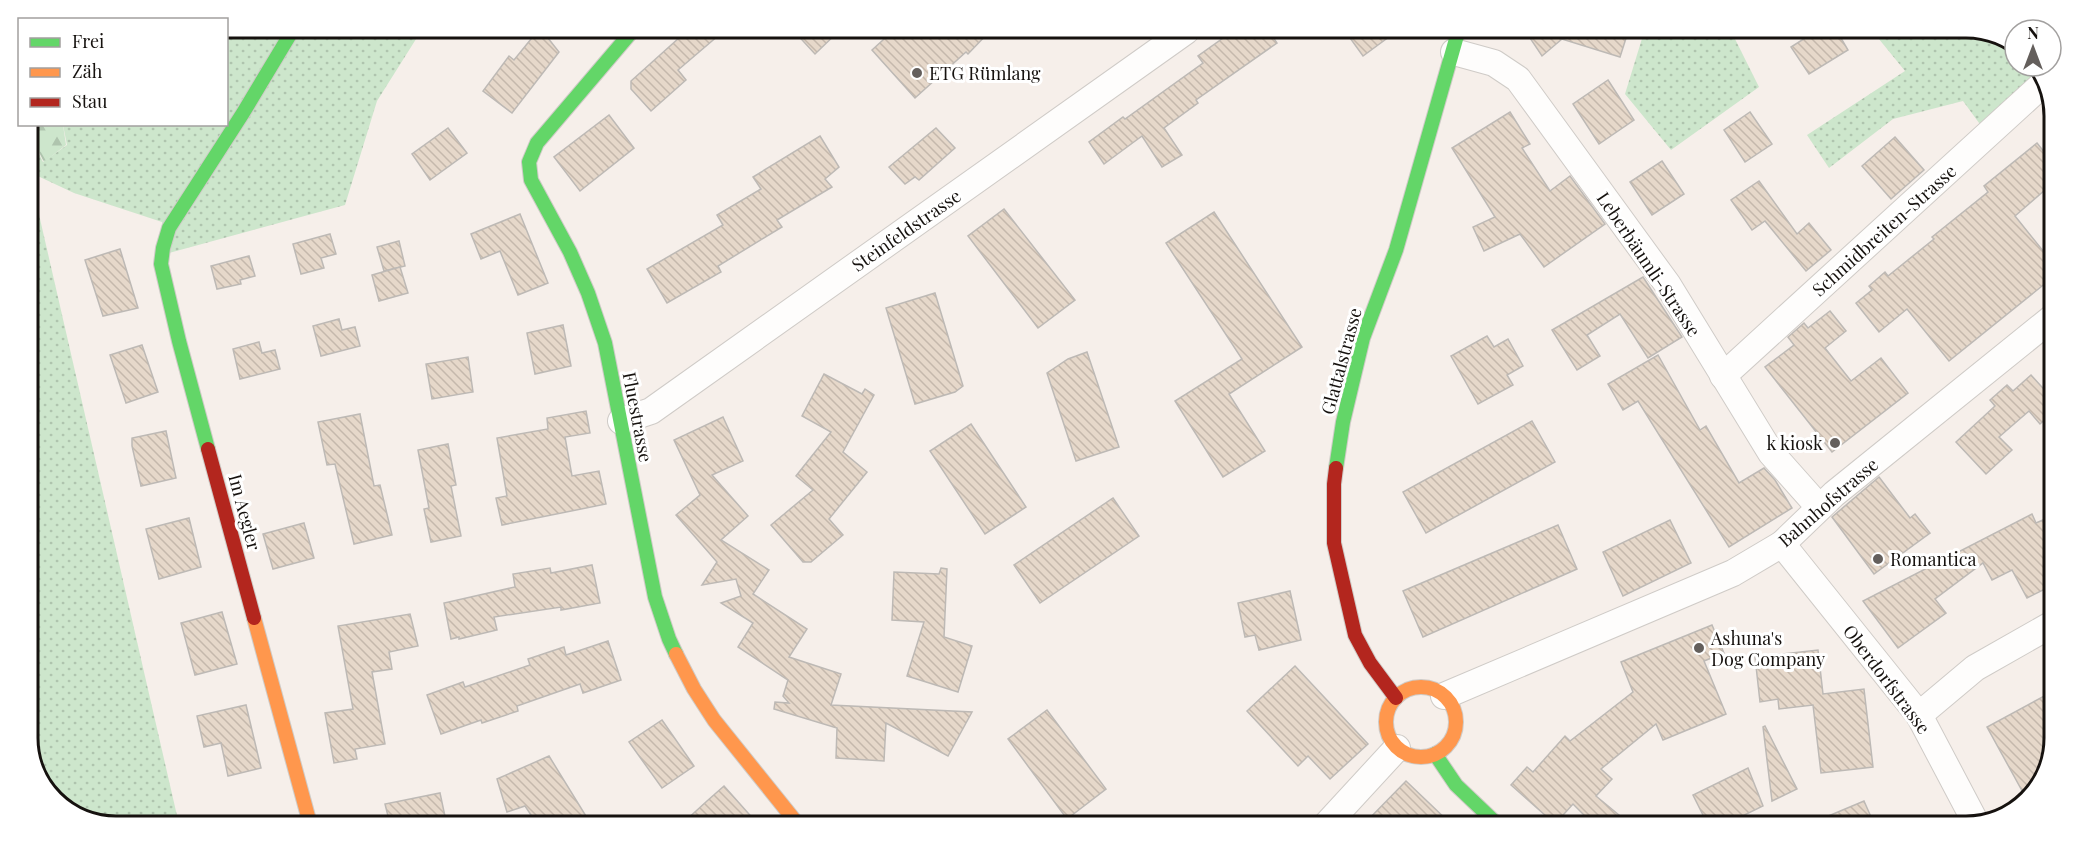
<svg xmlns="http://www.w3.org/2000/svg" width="2081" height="853" font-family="'Playfair Display',serif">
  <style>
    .grass { fill: url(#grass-dots) }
    .forest { fill: url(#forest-firs) }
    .building { fill: url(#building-back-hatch); stroke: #bdb9b5; stroke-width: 1.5 }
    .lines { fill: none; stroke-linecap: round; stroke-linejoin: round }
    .street-casing { stroke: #cfcbc7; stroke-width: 28 }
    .fast-casing { stroke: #cfcbc7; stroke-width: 16 }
    .slow-casing { stroke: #cfcbc7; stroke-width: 16 }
    .jam-casing { stroke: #cfcbc7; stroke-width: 16 }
    .street { stroke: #fefdfc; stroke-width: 26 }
    .fast { stroke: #63d668; stroke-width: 14 }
    .slow { stroke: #ff974d; stroke-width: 14 }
    .jam { stroke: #b3261e; stroke-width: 14 }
    .poi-dot { fill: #645f5c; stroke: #fff; stroke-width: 2 }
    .labels { text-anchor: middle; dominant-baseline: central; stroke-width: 6; stroke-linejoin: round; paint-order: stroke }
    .poi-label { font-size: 18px; fill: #16120f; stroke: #fff; text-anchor: start }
    .street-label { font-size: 18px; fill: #16120f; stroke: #fff }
    .rim { fill: none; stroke: #16120f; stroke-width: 3 }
  </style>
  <defs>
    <pattern id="grass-dots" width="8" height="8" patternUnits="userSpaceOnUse" patternTransform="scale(1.5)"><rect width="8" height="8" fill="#cde6cc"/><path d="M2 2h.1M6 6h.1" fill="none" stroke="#afc4ae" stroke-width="1.8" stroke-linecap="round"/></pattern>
    <pattern id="forest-firs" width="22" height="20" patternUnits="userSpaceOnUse" patternTransform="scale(1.5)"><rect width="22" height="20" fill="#cde6cc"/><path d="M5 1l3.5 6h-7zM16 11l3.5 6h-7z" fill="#afc4ae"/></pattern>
    <pattern id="building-back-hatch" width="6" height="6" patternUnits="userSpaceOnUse" patternTransform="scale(1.5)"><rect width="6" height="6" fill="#e6d8ca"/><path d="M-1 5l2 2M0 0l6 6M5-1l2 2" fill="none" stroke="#c5b8ac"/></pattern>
  </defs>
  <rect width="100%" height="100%" fill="#f6efea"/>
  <g class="grass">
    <polygon points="227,27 423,28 377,101 345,205 169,253 162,222 74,193 27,171 27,125 30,125 29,133 43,162 67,145 63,125 226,124"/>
    <polygon points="1644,32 1736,33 1733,35 1759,87 1671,150 1625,94"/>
    <polygon points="1874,33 1999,34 2015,46 2015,66 2038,66 2041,75 1982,127 1963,101 1893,119 1829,168 1807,135 1905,71"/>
    <polygon points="27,182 32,184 178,820 82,819 45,791 27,744"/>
  </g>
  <polygon class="forest" points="31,124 63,125 66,145 44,162 29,133"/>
  <g class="building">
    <polygon points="540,28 559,52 512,113 483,91 509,56 514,60"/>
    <polygon points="689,29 726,29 678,70 686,80 651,111 631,89 631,81"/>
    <polygon points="792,29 817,29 840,30 815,54"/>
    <polygon points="894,30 991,30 968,54 966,52 915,98 872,50"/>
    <polygon points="1233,31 1269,31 1277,43 1196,100 1198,103 1164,128 1182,155 1162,167 1142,136 1104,164 1089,142 1123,117 1125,119 1203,63 1198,56"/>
    <polygon points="1345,31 1397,31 1363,56"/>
    <polygon points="1526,32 1628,32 1620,57 1562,39 1542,56"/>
    <polygon points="1813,33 1838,33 1848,50 1809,74 1791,47"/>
    <polygon points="1608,80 1634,120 1599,144 1573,104"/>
    <polygon points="1510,112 1530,144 1522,148 1550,191 1570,176 1605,224 1544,267 1520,234 1484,251 1473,227 1495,217 1452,148"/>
    <polygon points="1750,112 1772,144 1745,162 1724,130"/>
    <polygon points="609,115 634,148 580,191 554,157"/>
    <polygon points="448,128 467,153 430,180 412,154"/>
    <polygon points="936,128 955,148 919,180 915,177 905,184 889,167"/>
    <polygon points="820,136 839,167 825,179 832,187 777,220 782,227 718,266 721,272 667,303 647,269 723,225 717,215 761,189 753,177"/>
    <polygon points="1895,137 1924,170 1891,199 1862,166"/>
    <polygon points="2037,143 2053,163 2053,183 2015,216 2052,262 2052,278 1949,361 1907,309 1879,332 1856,303 1872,290 1869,286 1885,272 1888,276 1934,239 1932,237 1988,192 1984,186"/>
    <polygon points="1662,161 1684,194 1652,215 1630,182"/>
    <polygon points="1759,181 1797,234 1809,223 1831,250 1806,271 1765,221 1752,230 1731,200"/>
    <polygon points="1004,209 1075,300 1038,328 968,236"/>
    <polygon points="1214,212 1302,347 1229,394 1265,451 1223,477 1175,401 1242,359 1166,243"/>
    <polygon points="520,214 548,283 518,295 500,251 481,259 471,234"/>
    <polygon points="330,234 336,254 321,258 324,268 301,274 293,244"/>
    <polygon points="399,241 405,266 384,271 377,247"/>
    <polygon points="120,249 138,308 103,316 85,260"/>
    <polygon points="249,256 255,276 240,280 241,284 217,289 211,266"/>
    <polygon points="400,267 408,293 379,301 372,275"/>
    <polygon points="1643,277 1682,337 1648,358 1620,314 1587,335 1600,356 1577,370 1552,330"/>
    <polygon points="935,293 963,386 955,392 915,404 886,308"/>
    <polygon points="1830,311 1846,331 1825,348 1851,381 1881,358 1908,393 1832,452 1765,367 1794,345 1788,337 1804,323 1808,328"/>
    <polygon points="339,319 342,330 355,327 360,346 321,356 313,326"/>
    <polygon points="563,325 571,366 535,374 527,333"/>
    <polygon points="1487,336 1494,347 1508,339 1523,366 1507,375 1513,385 1478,404 1451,356"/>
    <polygon points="259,342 262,353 275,350 280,369 240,379 233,349"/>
    <polygon points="142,345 158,392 126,403 110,355"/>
    <polygon points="1087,352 1119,447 1076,461 1047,373 1068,359"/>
    <polygon points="1658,355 1700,430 1706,426 1739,483 1764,468 1775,480 1792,508 1729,547 1638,401 1623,410 1608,384"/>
    <polygon points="468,357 473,392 432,399 426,364"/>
    <polygon points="824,374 862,394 865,389 874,395 843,452 867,472 829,519 843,535 811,562 803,562 771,525 813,490 796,476 831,432 802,416"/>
    <polygon points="2031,375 2051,397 2051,414 2040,424 2029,411 1999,437 2012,450 1986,474 1956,442 1995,406 1990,400 2007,385 2013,391"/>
    <polygon points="586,411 590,433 565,437 572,476 599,471 606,504 502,525 496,498 507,496 497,438 548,429 547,418"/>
    <polygon points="360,414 374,486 380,485 392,535 354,544 335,464 327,465 318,422"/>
    <polygon points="723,417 743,461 712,475 748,516 721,540 769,570 753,594 807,629 789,657 841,674 831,705 972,712 948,756 886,723 884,761 836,758 837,728 774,709 775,702 789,703 783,696 788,680 738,647 753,623 721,603 741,596 736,579 702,585 717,562 676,515 700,495 674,440"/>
    <polygon points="1532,421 1555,462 1426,533 1403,492"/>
    <polygon points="971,424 1026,507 985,534 930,451"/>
    <polygon points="166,431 176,478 141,486 132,446 132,438"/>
    <polygon points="448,444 456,485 451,486 461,536 431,542 424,509 429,508 418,450"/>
    <polygon points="1879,477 1910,518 1915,514 1930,533 1874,574 1832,517"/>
    <polygon points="1113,498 1139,536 1040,603 1014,565"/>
    <polygon points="2032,514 2036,523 2050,517 2049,587 2027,598 2012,570 1992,580 1983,563 1935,599 1946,613 1898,648 1863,601"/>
    <polygon points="189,518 201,567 159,579 146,529"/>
    <polygon points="1670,520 1691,563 1623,596 1603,552"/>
    <polygon points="304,523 314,558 273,569 263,534"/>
    <polygon points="1558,525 1577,569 1423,637 1403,591"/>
    <polygon points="592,565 600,603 561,610 561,607 494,617 497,630 459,639 459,637 451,639 444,603 515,587 513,574 550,568 551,573"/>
    <polygon points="941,568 947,569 944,637 972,646 958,692 907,676 924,622 892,620 894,572 939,574"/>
    <polygon points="1290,591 1301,640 1259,650 1255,635 1245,637 1238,603"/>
    <polygon points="222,612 237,664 195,675 181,623"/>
    <polygon points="410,614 418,646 389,652 392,669 372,672 385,744 355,749 357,759 334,763 325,713 353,709 338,626"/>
    <polygon points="1712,625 1724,653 1704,661 1726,714 1663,740 1656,724 1601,769 1612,779 1596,796 1631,825 1594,825 1573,804 1555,824 1511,785 1527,767 1533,772 1565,736 1570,741 1633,692 1621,662"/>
    <polygon points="608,641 621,680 583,693 580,684 517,706 518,711 482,723 481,720 441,734 427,695 463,682 465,687 530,665 528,659 564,647 566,655"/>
    <polygon points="1818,650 1823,694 1864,689 1873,767 1821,773 1813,705 1779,709 1778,699 1760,702 1755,657"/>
    <polygon points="1295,666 1368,744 1330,779 1308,756 1298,766 1247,711"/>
    <polygon points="2048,694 2047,771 2026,798 1987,727"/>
    <polygon points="246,705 261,768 228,776 221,743 204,747 197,716"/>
    <polygon points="1047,710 1106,789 1067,819 1008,739"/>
    <polygon points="662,720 694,766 662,788 629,742"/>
    <polygon points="1765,726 1797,789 1772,801 1763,727"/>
    <polygon points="549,756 589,821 535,821 525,806 507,812 497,779"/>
    <polygon points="1748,768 1763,806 1724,825 1708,825 1693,795"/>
    <polygon points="1406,781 1451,824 1364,824"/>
    <polygon points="724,786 756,822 684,822 707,801"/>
    <polygon points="440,793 446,821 389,820 385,804"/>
    <polygon points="1864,801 1875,826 1807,825"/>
  </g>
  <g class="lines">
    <g class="street-casing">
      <g id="street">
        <polyline points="1454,52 1494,63 1518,79 1668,285 1771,453 1819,507"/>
        <polyline points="1723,376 2044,83"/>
        <polyline points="621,421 651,411 1186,31"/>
        <polyline points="1782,544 1919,715 1976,823"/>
        <polyline points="1444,696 1733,573 1782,544 1834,494 2052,318"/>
        <polyline points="1919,715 1975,668 2049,626"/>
        <polyline points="1327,824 1397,748"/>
      </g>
    </g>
    <g class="fast-casing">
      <g id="fast">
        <polyline points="634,29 537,143 529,162 531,180 570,252 588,293 605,343 655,597 669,639 676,654"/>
        <polyline points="208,449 179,341 161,264 163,248 169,228 243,113 294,28"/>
        <polyline points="1336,468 1343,422 1363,338 1396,250 1458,32"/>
        <polyline points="1435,754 1456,785 1497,824"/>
      </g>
    </g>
    <g class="slow-casing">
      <g id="slow">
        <polyline points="254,618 309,820"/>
        <polyline points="676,654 694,689 714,720 796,822"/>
        <circle cx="1421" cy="722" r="35"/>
      </g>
    </g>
    <g class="jam-casing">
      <g id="jam">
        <polyline points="208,449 254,618"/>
        <polyline points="1336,468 1334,484 1334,543 1355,635 1370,663 1396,698"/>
      </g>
    </g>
    <use href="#street" class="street"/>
    <use href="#fast" class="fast"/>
    <use href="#slow" class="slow"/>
    <use href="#jam" class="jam"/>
  </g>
  <g class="poi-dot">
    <circle cx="917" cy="73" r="6"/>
    <circle cx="1835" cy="443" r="6"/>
    <circle cx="1878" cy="559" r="6"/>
    <circle cx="1699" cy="648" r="6"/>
  </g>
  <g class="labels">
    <g class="poi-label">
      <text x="929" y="73">ETG Rümlang</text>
      <text x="1823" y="443" text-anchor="end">k kiosk</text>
      <text x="1890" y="559">Romantica</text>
      <text x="1711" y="638">Ashuna's<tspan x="1711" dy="21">Dog Company</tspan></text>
    </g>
    <g class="street-label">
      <text transform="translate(906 230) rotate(-35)">Steinfeldstrasse</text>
      <text transform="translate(1884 230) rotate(-42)">Schmidbreiten-Strasse</text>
      <text transform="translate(1649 264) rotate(56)">Leberbäumli-Strasse</text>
      <text transform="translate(1341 361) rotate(-75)">Glattalstrasse</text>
      <text transform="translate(638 417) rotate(79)">Fluestrasse</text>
      <text transform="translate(1828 502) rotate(-41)">Bahnhofstrasse</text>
      <text transform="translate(245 512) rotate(75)">Im Aegler</text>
      <text transform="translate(1887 679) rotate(53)">Oberdorfstrasse</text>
    </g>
  </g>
  <path d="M0 0H2081V853H0ZM116 38H1966A78 78 0 0 1 2044 116V738A78 78 0 0 1 1966 816H116A78 78 0 0 1 38 738V116A78 78 0 0 1 116 38Z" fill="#fff" fill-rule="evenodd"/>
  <path class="rim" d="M116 38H1966A78 78 0 0 1 2044 116V738A78 78 0 0 1 1966 816H116A78 78 0 0 1 38 738V116A78 78 0 0 1 116 38Z"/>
  <rect x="18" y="18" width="210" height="108" fill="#ffffff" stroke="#a2a09f" stroke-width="1.5"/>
  <rect x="30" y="38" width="30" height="9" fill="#63d668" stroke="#a2a09f" stroke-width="1.5"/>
  <text x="72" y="48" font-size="18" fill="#16120f">Frei</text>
  <rect x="30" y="68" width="30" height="9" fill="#ff974d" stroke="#a2a09f" stroke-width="1.5"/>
  <text x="72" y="78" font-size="18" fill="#16120f">Zäh</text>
  <rect x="30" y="98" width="30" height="9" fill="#b3261e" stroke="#a2a09f" stroke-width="1.5"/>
  <text x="72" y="108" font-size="18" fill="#16120f">Stau</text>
  <g transform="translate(2033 48)"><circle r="28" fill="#ffffff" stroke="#a2a09f" stroke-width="1.5"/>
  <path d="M0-4.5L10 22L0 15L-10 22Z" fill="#645f5c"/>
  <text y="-9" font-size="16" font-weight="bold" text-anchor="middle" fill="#16120f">N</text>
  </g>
</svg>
